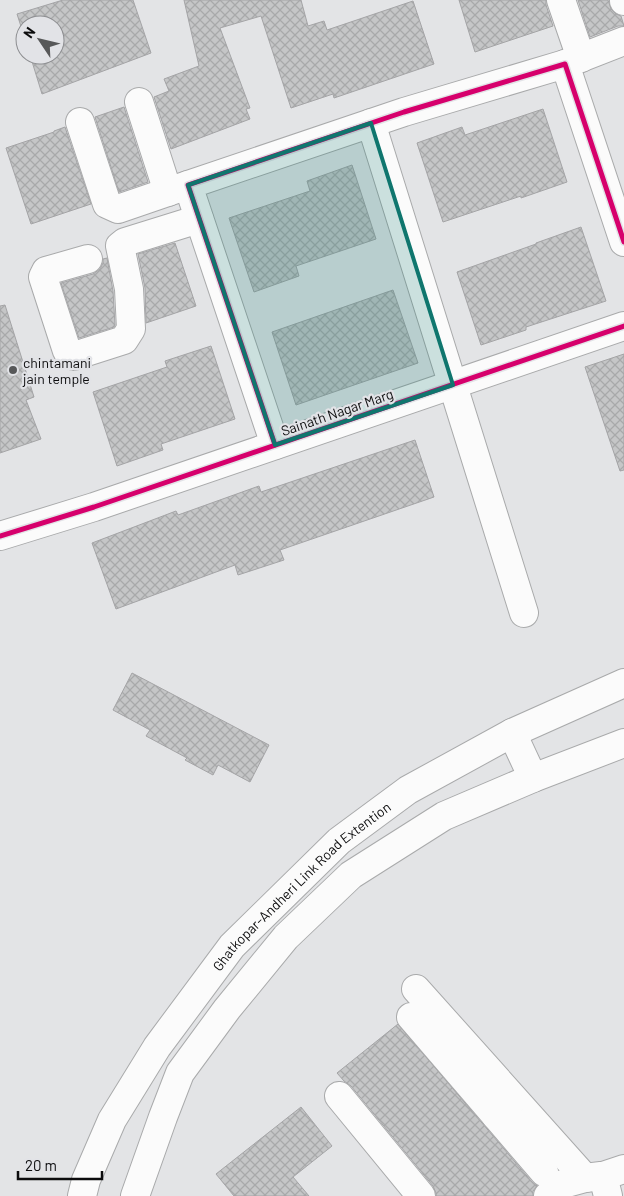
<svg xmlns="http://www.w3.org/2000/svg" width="624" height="1196" font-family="Barlow,sans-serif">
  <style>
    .building { fill: url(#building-cross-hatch); stroke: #a4a4a6 }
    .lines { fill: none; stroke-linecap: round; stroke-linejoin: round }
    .minor-casing { stroke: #a9aaab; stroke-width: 30 }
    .primary-casing { stroke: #a9aaab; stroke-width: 30 }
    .minor { stroke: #fbfbfb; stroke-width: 28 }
    .primary { stroke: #fbfbfb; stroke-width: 28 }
    .cycleway-casing { stroke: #e2e3e7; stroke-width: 8 }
    .cycleway { stroke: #d6006c; stroke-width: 5 }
    .marked { fill: #0f766e; fill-opacity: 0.2; stroke: #0f766e; stroke-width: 4; stroke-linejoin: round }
    .poi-dot { fill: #575859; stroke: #e2e3e7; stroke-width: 2 }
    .labels { text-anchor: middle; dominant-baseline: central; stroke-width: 4.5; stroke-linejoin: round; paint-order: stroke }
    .poi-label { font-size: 14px; fill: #0c0c0d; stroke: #e2e3e7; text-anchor: start }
    .street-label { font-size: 14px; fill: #0c0c0d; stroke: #e2e3e7 }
  </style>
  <defs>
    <pattern id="building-cross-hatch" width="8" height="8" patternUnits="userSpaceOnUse" patternTransform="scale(1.25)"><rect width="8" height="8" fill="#c5c6c7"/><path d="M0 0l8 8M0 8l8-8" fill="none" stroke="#a8a9aa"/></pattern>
  </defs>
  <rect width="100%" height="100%" fill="#e3e4e6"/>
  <g class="building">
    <polygon points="63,0 133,0 151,53 42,94 30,55 55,55 55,25 25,25 25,39 17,14"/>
    <polygon points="184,0 301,0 308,26 324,21 327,30 413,1 434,64 334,98 333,94 291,108 261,16 220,28 250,108 246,109 250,119 171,149 154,97 169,91 164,79 199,66"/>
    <polygon points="459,0 546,0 546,5 553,26 475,52"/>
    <polygon points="578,0 608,0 611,9 616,14 621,16 624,26 618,26 590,37"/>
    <polygon points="124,107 148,182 119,192 95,117"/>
    <polygon points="543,109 567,182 521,198 521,196 443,222 417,143 462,127 465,135"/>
    <polygon points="65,127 91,204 31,224 6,148 54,132 54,131"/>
    <polygon points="352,165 376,239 296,266 299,276 254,292 229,218 310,191 307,181"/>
    <polygon points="581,227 606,301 526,327 526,330 481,345 457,272 536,244 536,243"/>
    <polygon points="175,243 196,306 146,323 145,288 138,254"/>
    <polygon points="107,258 113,291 115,325 114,327 79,338 61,283 93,274 100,269 103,263 103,259"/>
    <polygon points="393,290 418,363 296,405 272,332"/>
    <polygon points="5,305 34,397 26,400 41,439 0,453 0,306"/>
    <polygon points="211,346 235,419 161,444 163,450 117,466 93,392 167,367 165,361"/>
    <polygon points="624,354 624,470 620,471 585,367"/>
    <polygon points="415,440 434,497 280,550 284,560 238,575 235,565 116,609 92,543 176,511 178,515 259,486 261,492"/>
    <polygon points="132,673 269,745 250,782 218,765 213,775 185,760 187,758 146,736 150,730 113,710"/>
    <polygon points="398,1024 532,1182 537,1186 533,1191 533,1196 436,1196 436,1193 433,1186 351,1086 344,1081 337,1073"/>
    <polygon points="301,1107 332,1146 293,1177 309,1196 234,1196 216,1174"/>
  </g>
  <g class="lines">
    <g class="minor-casing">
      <g id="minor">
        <polyline points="561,0 581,58"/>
        <polyline points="624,0 624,1"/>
        <polyline points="565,64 624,41"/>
        <polyline points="139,102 168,192"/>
        <polyline points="80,122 107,204 118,209 188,185"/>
        <polyline points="371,123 524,613"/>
        <polyline points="88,259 46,271 43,277 67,351 74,356 124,340 131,329 129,289 120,246 125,242 199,219"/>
        <polyline points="275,445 188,185 404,112 565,64 624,242"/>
        <polyline points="0,536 94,507 624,326"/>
        <polyline points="416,989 585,1178"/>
        <polyline points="411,1017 496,1116"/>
        <polyline points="339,1096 421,1196"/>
        <polyline points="510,1103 496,1116 544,1172"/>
        <polyline points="548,1196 563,1184 585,1178 601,1176"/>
        <polyline points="608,1196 603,1176 624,1169"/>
      </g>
    </g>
    <g class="primary-casing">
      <g id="primary">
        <polyline points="512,733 533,778"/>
        <path id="s1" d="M 82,1196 L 86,1180 L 112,1120 L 157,1047 L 232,946 L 339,841 L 408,790 L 512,733 L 624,683"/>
        <polyline points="135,1196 163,1117 180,1073 227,1009 286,937 351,875 444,816 533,778 624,743"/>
      </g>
    </g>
    <use href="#minor" class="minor"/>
    <use href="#primary" class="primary"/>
    <g class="cycleway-casing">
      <g id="cycleway">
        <polyline points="275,445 188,185 404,112 565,64 624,242"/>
        <polyline points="0,536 94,507 624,326"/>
      </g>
    </g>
    <use href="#cycleway" class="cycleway"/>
  </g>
  <path class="marked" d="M 371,123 L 453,385 L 275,445 L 188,185 Z"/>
  <circle class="poi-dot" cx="13" cy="370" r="5"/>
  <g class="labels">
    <g class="poi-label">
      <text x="23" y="362">chintamani<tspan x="23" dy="16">jain temple</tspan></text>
    </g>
    <g class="street-label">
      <text transform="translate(337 412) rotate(-19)">Sainath Nagar Marg</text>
      <text stroke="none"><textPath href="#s1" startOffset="385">Ghatkopar-Andheri Link Road Extention</textPath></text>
    </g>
  </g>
  <g transform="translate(40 40) rotate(305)"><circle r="24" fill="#e2e3e7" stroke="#8c8d90"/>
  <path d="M0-4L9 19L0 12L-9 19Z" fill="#575859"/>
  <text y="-8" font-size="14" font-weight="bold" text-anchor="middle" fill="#0c0c0d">N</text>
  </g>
  <path d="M18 1171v8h84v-8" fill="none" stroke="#0c0c0d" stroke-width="2.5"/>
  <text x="25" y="1171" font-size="15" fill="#0c0c0d" stroke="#e2e3e7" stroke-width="4" paint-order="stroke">20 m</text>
</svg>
